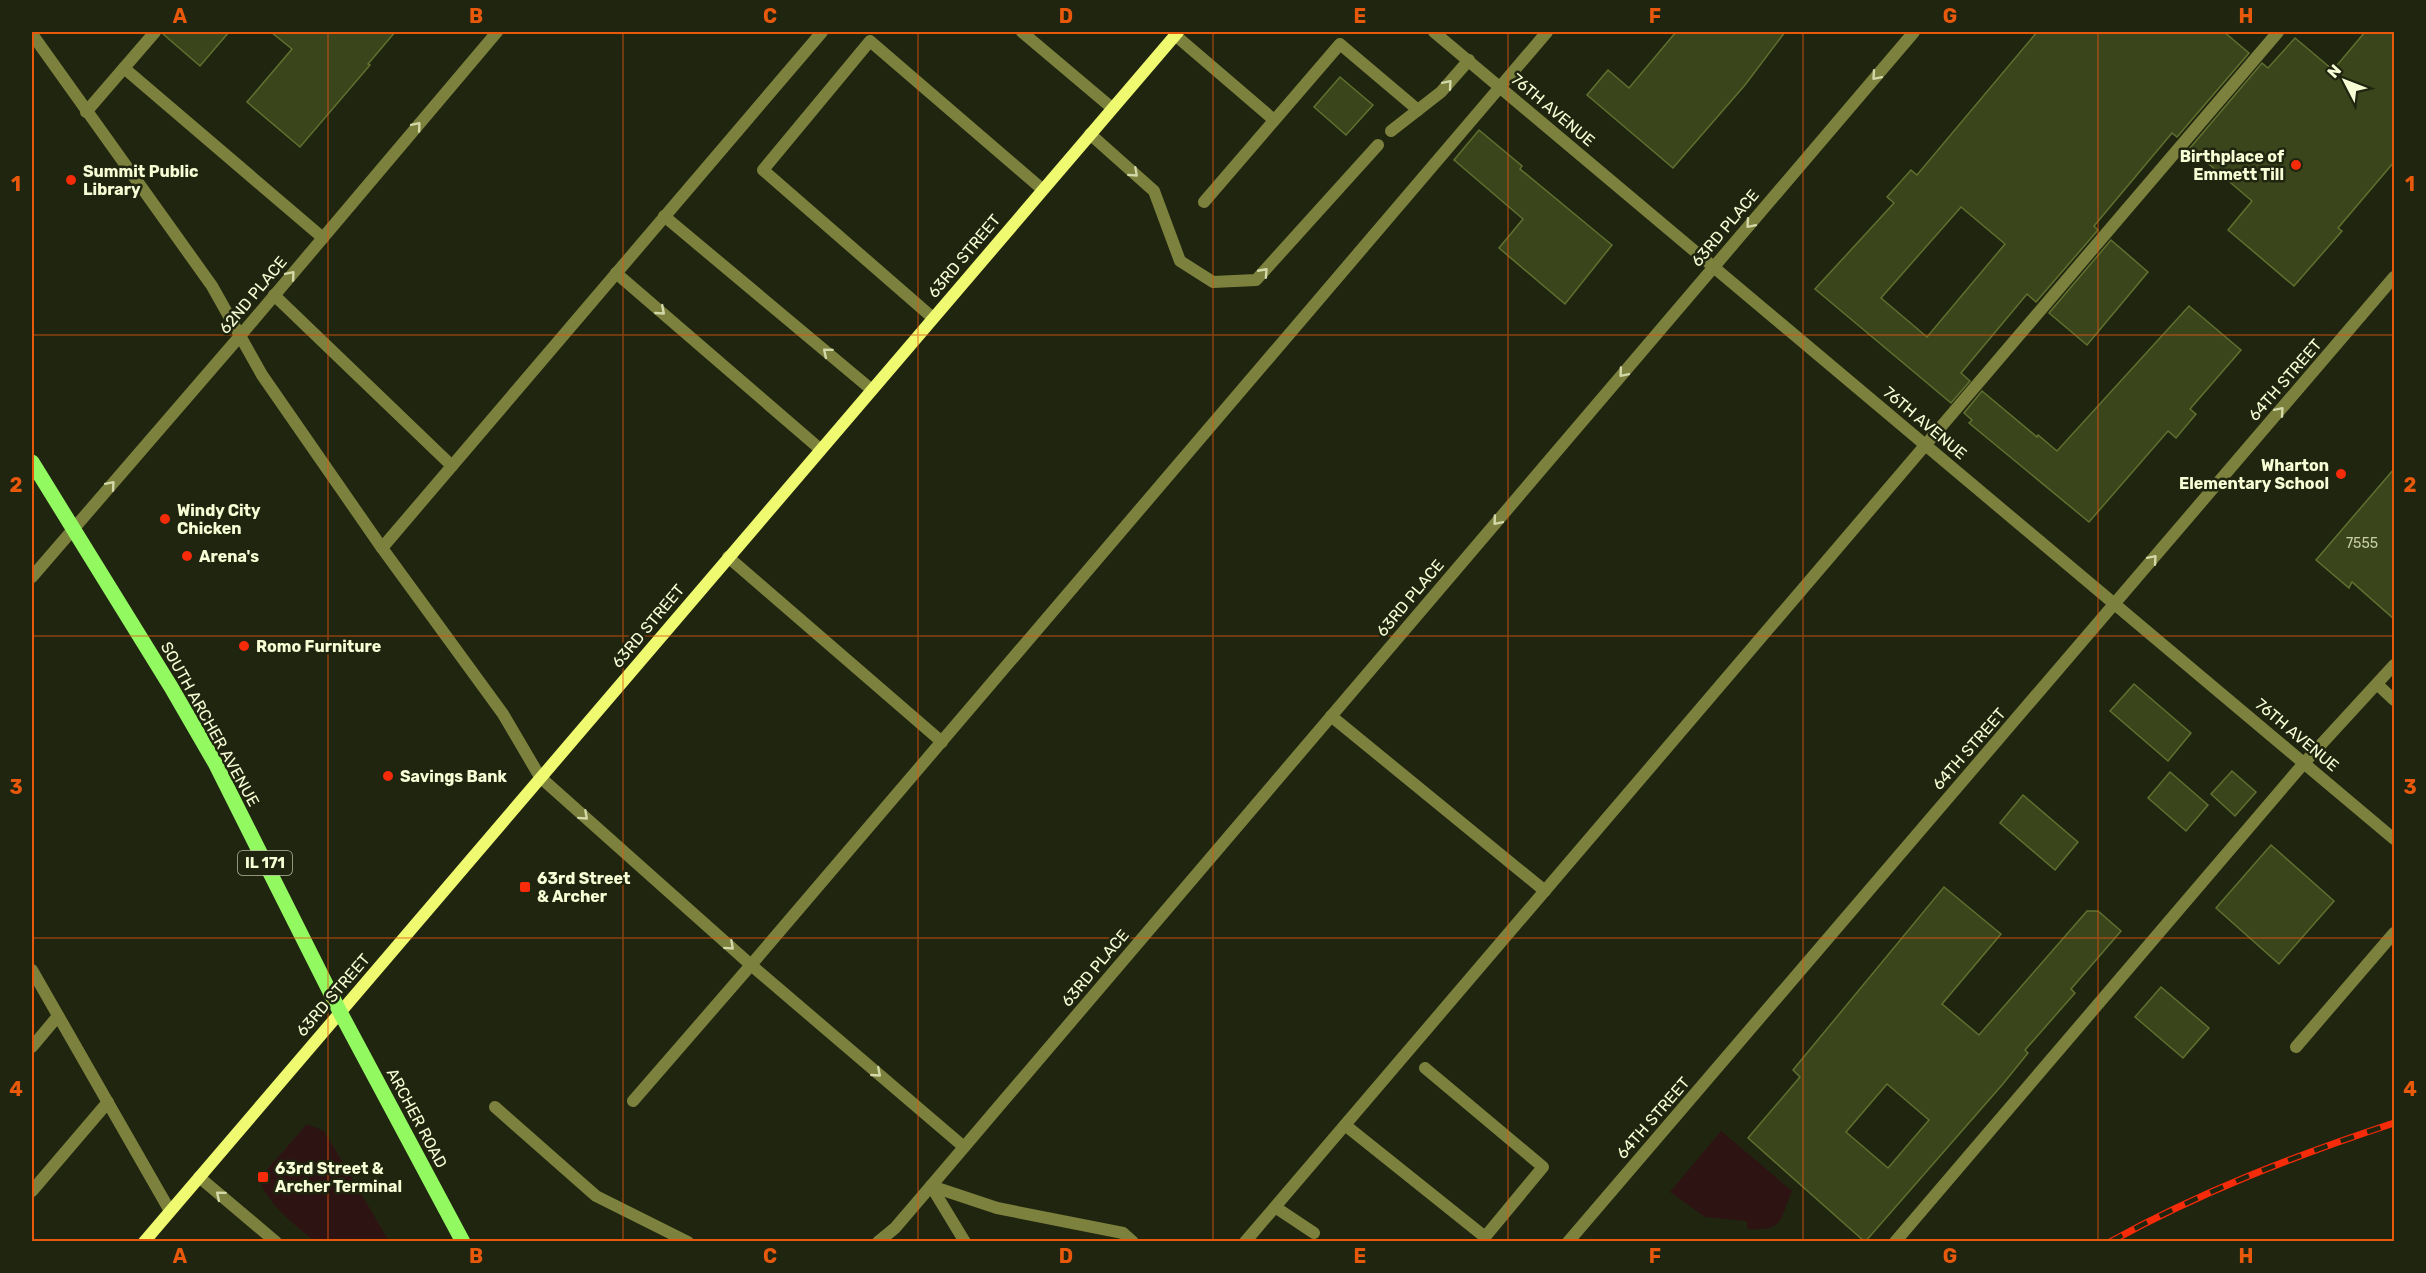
<svg xmlns="http://www.w3.org/2000/svg" width="2426" height="1273" font-family="Rubik,sans-serif">
  <style>
    .green { fill: #2e1313 }
    .building { fill: #3b451c; stroke: #60702f; stroke-width: 1.5; fill-rule: evenodd }
    .lines { fill: none; stroke-linecap: round; stroke-linejoin: round }
    .lane { stroke: #7c823d; stroke-width: 12 }
    .street { stroke: #7c823d; stroke-width: 12 }
    .secondary { stroke: #f0fa70; stroke-width: 12 }
    .primary { stroke: #93f960; stroke-width: 15 }
    .rail-casing { stroke: #f52b09; stroke-width: 7 }
    .rail { stroke: #202510; stroke-width: 4.5; stroke-dasharray: 14; stroke-linecap: butt }
    .oneway { stroke: #d2d8a7 }
    .grid { fill: none; stroke: #e8590c; stroke-width: 1.5; stroke-opacity: 0.55 }
    .poi-dot { fill: #f52b09; stroke: #202510; stroke-width: 2 }
    .labels { text-anchor: middle; dominant-baseline: central; stroke-width: 5; stroke-linejoin: round; paint-order: stroke }
    .number-label { font-size: 14px; fill: #c8cfa7 }
    .shield { fill: #202510; stroke: #b6bc9a; stroke-width: 1.5 }
    .shield-label { font-size: 15px; font-weight: bold; fill: #f7fdd5 }
    .street-label { font-size: 16px; fill: #f7fdd5; stroke: #202510 }
    .poi-label { font-size: 16px; font-weight: bold; fill: #f7fdd5; stroke: #202510; text-anchor: start }
    .neatline { fill: none; stroke: #e8590c; stroke-width: 2 }
    .grid-label { font-size: 20px; text-anchor: middle; font-weight: bold; fill: #e8590c }
  </style>
  <rect width="100%" height="100%" fill="#202510"/>
  <g class="green">
    <path d="M 307,1124 L 324,1131 L 389,1241 L 314,1241 C 293,1223 269,1206 259,1179 Z"/>
    <path d="M 1721,1131 L 1792,1191 C 1778,1223 1784,1231 1747,1229 L 1747,1221 L 1705,1217 L 1670,1192 Z"/>
  </g>
  <g class="building">
    <polygon points="163,32 229,32 200,66 163,34"/>
    <polygon points="271,32 395,32 368,64 370,65 300,147 247,102 292,49"/>
    <polygon points="1676,32 1785,32 1745,85 1673,168 1587,95 1608,70 1629,88"/>
    <path d="M 2037,32 L 2224,32 L 2249,53 L 2177,137 L 2172,133 L 2094,226 L 2098,230 L 2036,302 L 2027,294 L 1961,373 L 1970,381 L 1951,403 L 1815,289 L 1894,203 L 1887,197 L 1911,170 L 1917,175 ZM 1961,207 L 2005,244 L 1927,337 L 1881,298 Z"/>
    <polygon points="2365,32 2394,32 2394,162 2338,228 2342,231 2294,286 2228,230 2252,201 2190,148 2262,63 2268,68 2295,38 2333,70"/>
    <polygon points="1340,77 1373,105 1346,135 1314,107"/>
    <polygon points="1479,130 1522,166 1520,169 1612,245 1565,304 1499,248 1523,219 1454,160"/>
    <polygon points="2111,240 2148,272 2087,345 2049,313"/>
    <polygon points="2189,306 2241,350 2190,409 2196,414 2176,438 2168,431 2089,522 1969,423 1972,420 1964,413 1982,391 2037,437 2038,435 2057,451"/>
    <polygon points="2394,469 2394,619 2352,582 2349,588 2316,560"/>
    <polygon points="2134,684 2191,733 2168,761 2110,711"/>
    <polygon points="2232,771 2256,792 2235,816 2211,794"/>
    <polygon points="2170,772 2208,805 2186,831 2148,798"/>
    <polygon points="2023,795 2078,842 2055,870 2000,823"/>
    <polygon points="2271,845 2334,901 2279,964 2216,908"/>
    <path d="M 1944,887 L 2001,934 L 1942,1004 L 1979,1035 L 2087,911 L 2098,911 L 2121,931 L 2071,989 L 2075,993 L 2025,1050 L 2028,1053 L 2002,1085 L 1865,1242 L 1748,1138 L 1800,1077 L 1793,1070 ZM 1887,1084 L 1929,1120 L 1888,1168 L 1846,1132 Z"/>
    <polygon points="2161,987 2209,1028 2183,1058 2135,1017"/>
  </g>
  <g class="lines">
    <g class="lane">
      <polyline points="1022,32 1112,108"/>
      <polyline points="32,34 212,286 262,375 382,548 503,714 540,777 751,965 964,1147"/>
      <polyline points="1175,35 1274,120"/>
      <polyline points="124,68 323,238"/>
      <polyline points="86,112 155,32"/>
      <polyline points="1391,131 1441,92 1469,60"/>
      <polyline points="1090,134 1154,191 1180,261 1213,282 1256,280 1378,145"/>
      <polyline points="1204,202 1340,44 1418,110"/>
      <polyline points="664,216 872,390"/>
      <polyline points="616,273 820,449"/>
      <polyline points="274,295 452,466"/>
      <polyline points="933,318 763,170 870,41 1042,189"/>
      <polyline points="382,548 822,32"/>
      <polyline points="728,557 942,742"/>
      <polyline points="2377,684 2394,700"/>
      <polyline points="1331,716 1545,891"/>
      <polyline points="32,970 170,1211"/>
      <polyline points="32,1047 58,1016"/>
      <polyline points="2296,1047 2394,933"/>
      <polyline points="633,1101 751,965 1547,32"/>
      <polyline points="495,1107 596,1196 688,1242"/>
      <polyline points="1345,1125 1485,1237 1543,1167 1425,1068"/>
      <polyline points="199,1177 276,1242"/>
      <polyline points="931,1186 997,1208 1123,1233 1133,1242"/>
      <polyline points="931,1186 965,1242"/>
      <polyline points="32,1191 108,1102"/>
      <polyline points="1275,1207 1314,1233"/>
      <polyline points="878,1242 895,1228 931,1186"/>
      <polyline points="1245,1242 2278,32"/>
      <polyline points="1895,1242 2304,763 2394,665"/>
    </g>
    <g class="street">
      <polyline points="1434,32 2394,839"/>
      <polyline points="32,577 240,336 497,32"/>
      <polyline points="931,1186 1914,32"/>
      <polyline points="1568,1242 2394,277"/>
    </g>
    <polyline class="secondary" points="144,1242 1178,32"/>
    <polyline class="primary" points="32,462 171,687 215,763 340,1012 463,1242"/>
    <g class="rail-casing">
      <path id="rail" d="M 2110,1242 C 2200,1192 2297,1155 2394,1123"/>
    </g>
    <use href="#rail" class="rail"/>
  </g>
  <defs><path id="oneway-chevron" d="M-2-3.5L2.5 0L-2 3.5" fill="none" stroke-width="1.6" stroke-linecap="round" stroke-linejoin="round" transform="scale(1.5)"/></defs>
  <g class="oneway">
    <use href="#oneway-chevron" transform="translate(1876 76) rotate(131)"/>
    <use href="#oneway-chevron" transform="translate(1448 84) rotate(-49)"/>
    <use href="#oneway-chevron" transform="translate(417 126) rotate(-50)"/>
    <use href="#oneway-chevron" transform="translate(1134 173) rotate(42)"/>
    <use href="#oneway-chevron" transform="translate(1750 224) rotate(131)"/>
    <use href="#oneway-chevron" transform="translate(1264 272) rotate(-48)"/>
    <use href="#oneway-chevron" transform="translate(291 275) rotate(-50)"/>
    <use href="#oneway-chevron" transform="translate(661 311) rotate(41)"/>
    <use href="#oneway-chevron" transform="translate(827 352) rotate(-140)"/>
    <use href="#oneway-chevron" transform="translate(1623 373) rotate(130)"/>
    <use href="#oneway-chevron" transform="translate(2280 411) rotate(-49)"/>
    <use href="#oneway-chevron" transform="translate(111 485) rotate(-49)"/>
    <use href="#oneway-chevron" transform="translate(1497 521) rotate(130)"/>
    <use href="#oneway-chevron" transform="translate(2153 559) rotate(-49)"/>
    <use href="#oneway-chevron" transform="translate(584 816) rotate(42)"/>
    <use href="#oneway-chevron" transform="translate(730 946) rotate(42)"/>
    <use href="#oneway-chevron" transform="translate(877 1073) rotate(41)"/>
    <use href="#oneway-chevron" transform="translate(220 1195) rotate(-140)"/>
  </g>
  <path class="grid" d="M 328,32 L 328,1242M 623,32 L 623,1242M 918,32 L 918,1242M 1213,32 L 1213,1242M 1508,32 L 1508,1242M 1803,32 L 1803,1242M 2098,32 L 2098,1242M 32,335 L 2394,335M 32,636 L 2394,636M 32,938 L 2394,938"/>
  <g class="poi-dot">
    <circle cx="2296" cy="165" r="6"/>
    <circle cx="71" cy="180" r="6"/>
    <circle cx="2341" cy="474" r="6"/>
    <circle cx="165" cy="519" r="6"/>
    <circle cx="187" cy="556" r="6"/>
    <circle cx="244" cy="646" r="6"/>
    <circle cx="388" cy="776" r="6"/>
    <rect x="519" y="881" width="12" height="12" rx="3"/>
    <rect x="257" y="1171" width="12" height="12" rx="3"/>
  </g>
  <g class="labels">
    <g class="number-label">
      <text x="2362" y="543">7555</text>
    </g>
    <rect class="shield" x="238" y="851" width="54" height="24" rx="4.5"/>
    <g class="shield-label">
      <text x="265" y="863">IL 171</text>
    </g>
    <g class="street-label">
      <text transform="translate(1553 110) rotate(40)">76TH AVENUE</text>
      <text transform="translate(1725 228) rotate(-50)">63RD PLACE</text>
      <text transform="translate(964 256) rotate(-50)">63RD STREET</text>
      <text transform="translate(253 295) rotate(-50)">62ND PLACE</text>
      <text transform="translate(2285 380) rotate(-49)">64TH STREET</text>
      <text transform="translate(1925 423) rotate(40)">76TH AVENUE</text>
      <text transform="translate(1410 598) rotate(-50)">63RD PLACE</text>
      <text transform="translate(648 626) rotate(-50)">63RD STREET</text>
      <text transform="translate(210 724) rotate(61)">SOUTH ARCHER AVENUE</text>
      <text transform="translate(2297 735) rotate(40)">76TH AVENUE</text>
      <text transform="translate(1969 749) rotate(-49)">64TH STREET</text>
      <text transform="translate(1095 968) rotate(-50)">63RD PLACE</text>
      <text transform="translate(333 995) rotate(-49)">63RD STREET</text>
      <text transform="translate(417 1118) rotate(62)">ARCHER ROAD</text>
      <text transform="translate(1653 1118) rotate(-49)">64TH STREET</text>
    </g>
    <g class="poi-label">
      <text x="2284" y="156" text-anchor="end">Birthplace of<tspan x="2284" dy="18">Emmett Till</tspan></text>
      <text x="83" y="171">Summit Public<tspan x="83" dy="18">Library</tspan></text>
      <text x="2329" y="465" text-anchor="end">Wharton<tspan x="2329" dy="18">Elementary School</tspan></text>
      <text x="177" y="510">Windy City<tspan x="177" dy="18">Chicken</tspan></text>
      <text x="199" y="556">Arena's</text>
      <text x="256" y="646">Romo Furniture</text>
      <text x="400" y="776">Savings Bank</text>
      <text x="537" y="878">63rd Street<tspan x="537" dy="18">&amp; Archer</tspan></text>
      <text x="275" y="1168">63rd Street &amp;<tspan x="275" dy="18">Archer Terminal</tspan></text>
    </g>
  </g>
  <rect width="2426" height="1273" fill="none" stroke="#202510" stroke-width="66"/>
  <g transform="translate(2345 81) rotate(312)" stroke="#202510" stroke-width="4.5" paint-order="stroke">
  <path d="M0-4.5L10 22L0 15L-10 22Z" fill="#f7fdd5"/>
  <text y="-9" font-size="16" font-weight="bold" text-anchor="middle" fill="#f7fdd5">N</text>
  </g>
  <rect x="33" y="33" width="2360" height="1207" class="neatline"/>
  <g class="grid-label">
    <text x="180" y="23">A</text>
    <text x="476" y="23">B</text>
    <text x="770" y="23">C</text>
    <text x="1066" y="23">D</text>
    <text x="1360" y="23">E</text>
    <text x="1655" y="23">F</text>
    <text x="1950" y="23">G</text>
    <text x="2246" y="23">H</text>
    <text x="16" y="191">1</text>
    <text x="2410" y="191">1</text>
    <text x="16" y="492">2</text>
    <text x="2410" y="492">2</text>
    <text x="16" y="794">3</text>
    <text x="2410" y="794">3</text>
    <text x="16" y="1096">4</text>
    <text x="2410" y="1096">4</text>
    <text x="180" y="1263">A</text>
    <text x="476" y="1263">B</text>
    <text x="770" y="1263">C</text>
    <text x="1066" y="1263">D</text>
    <text x="1360" y="1263">E</text>
    <text x="1655" y="1263">F</text>
    <text x="1950" y="1263">G</text>
    <text x="2246" y="1263">H</text>
  </g>
</svg>
